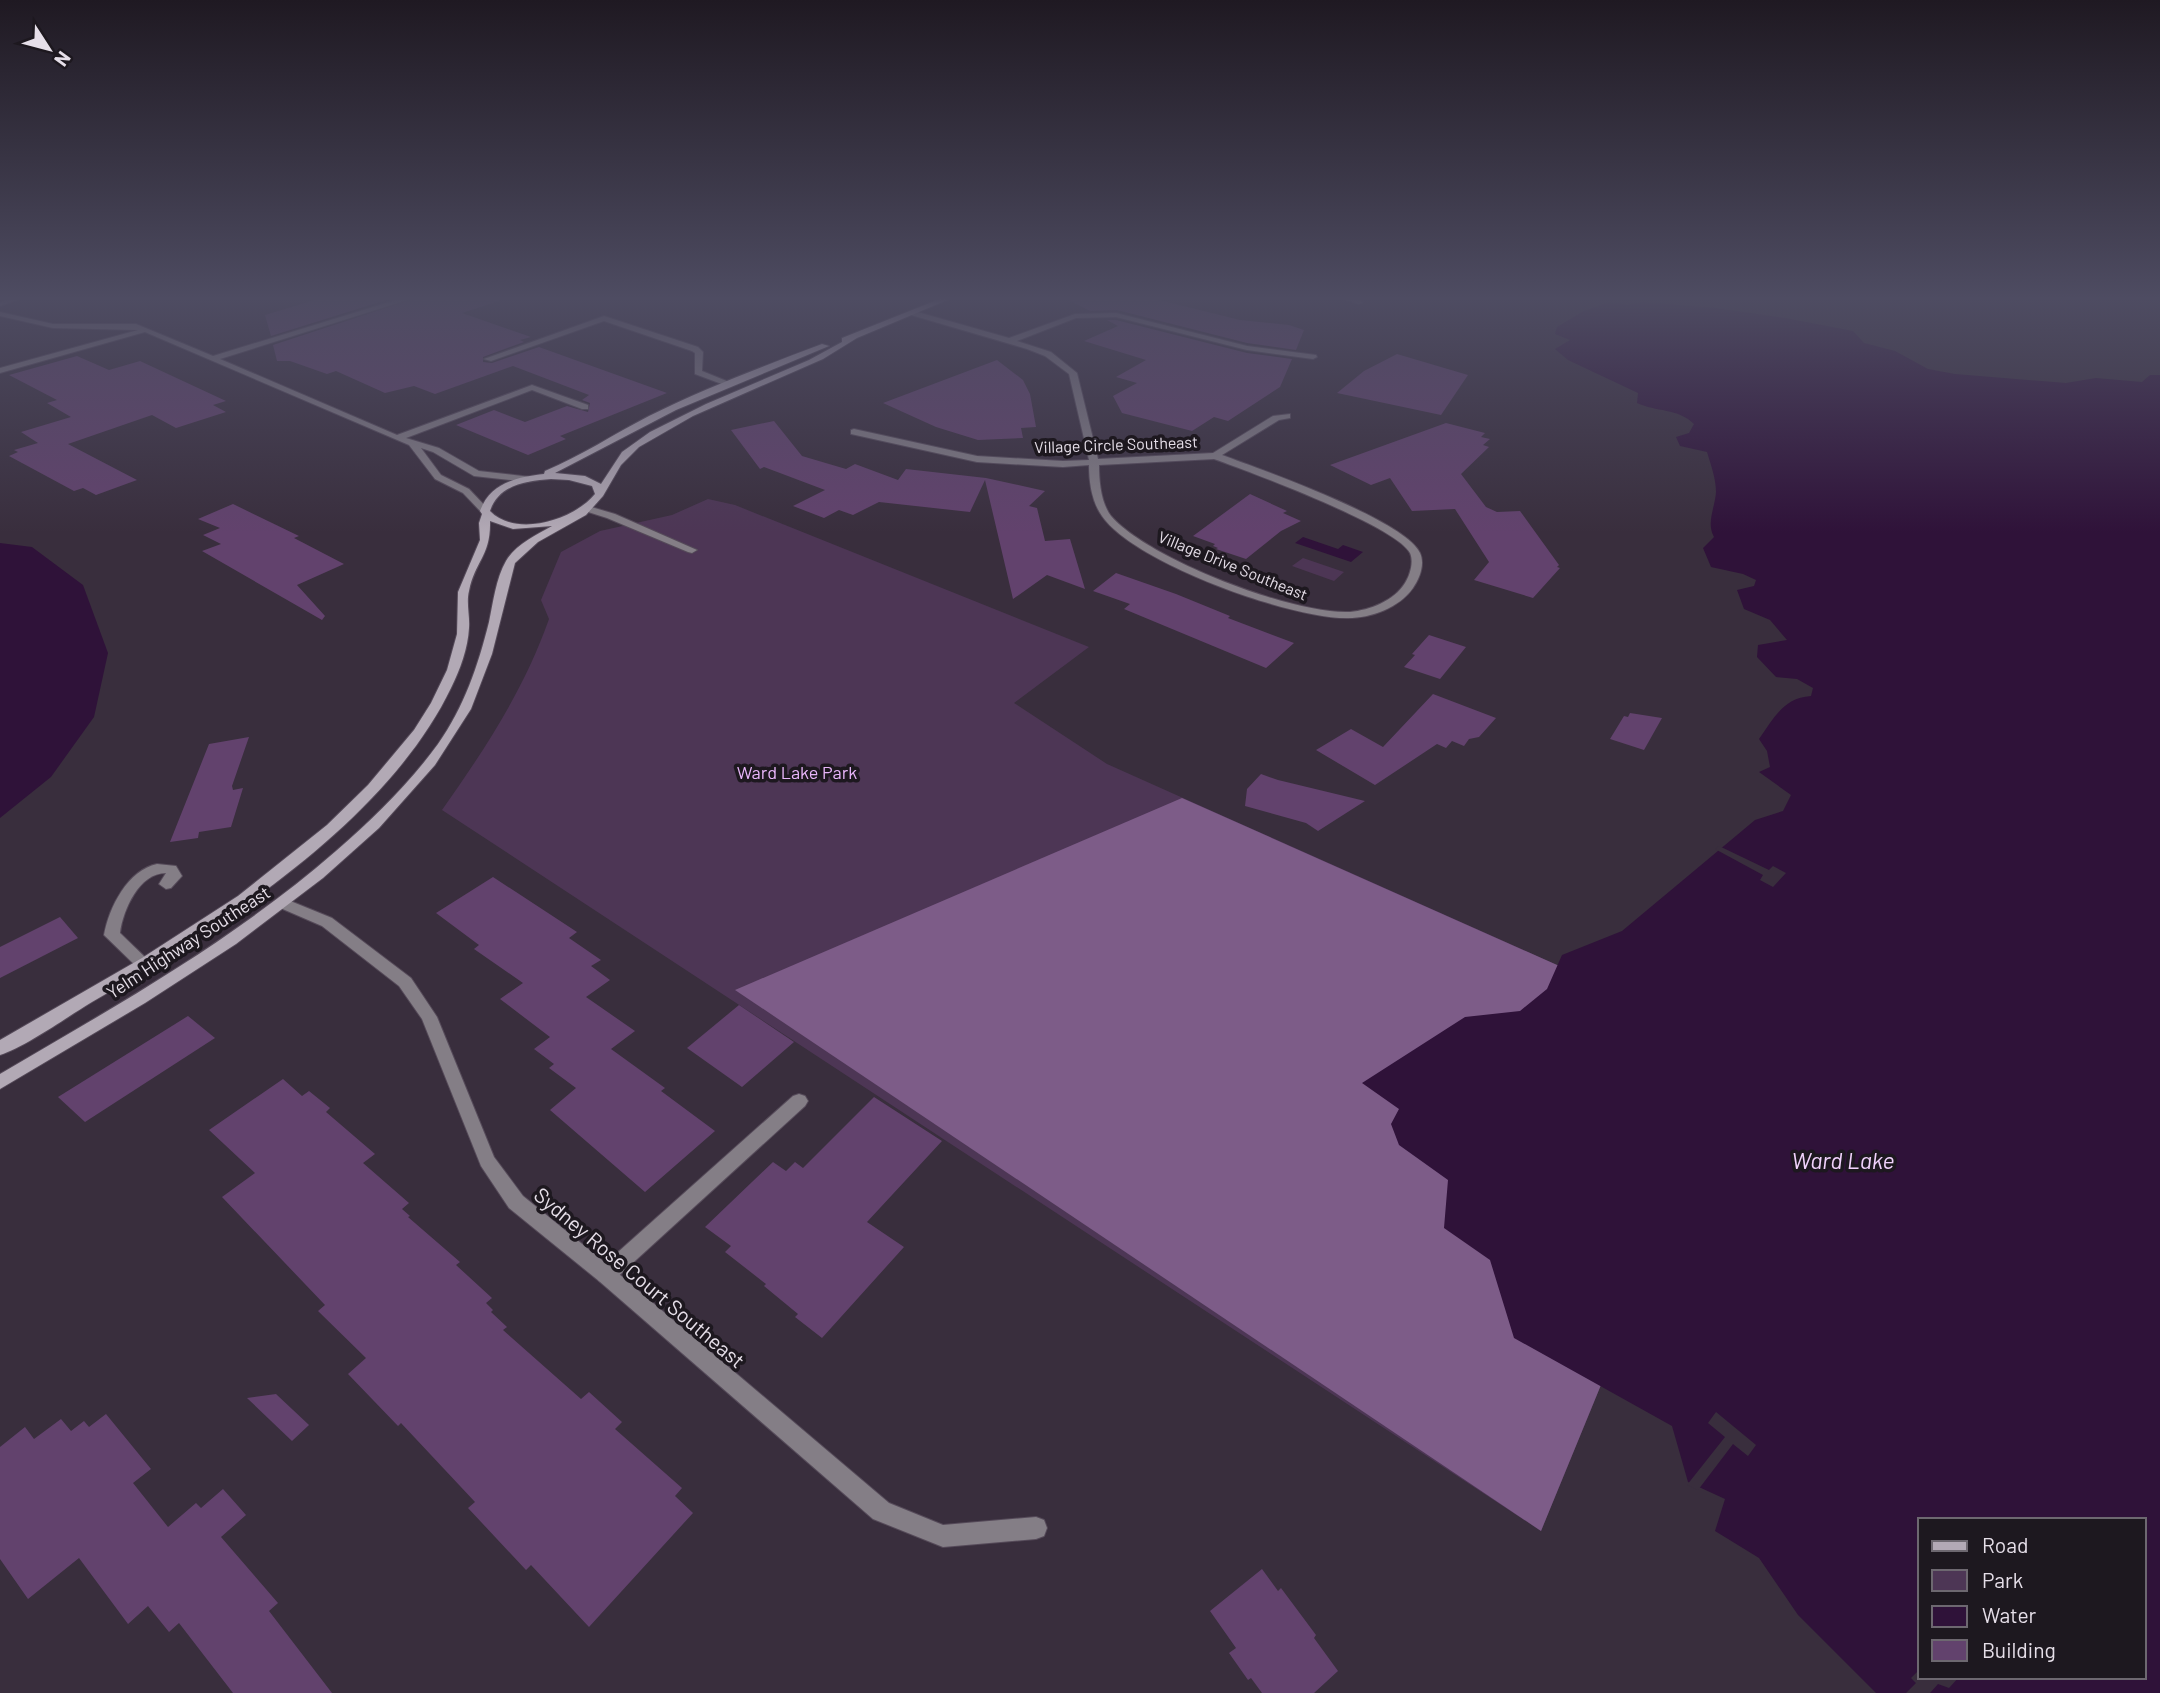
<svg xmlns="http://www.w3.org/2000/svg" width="2160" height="1693" font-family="Barlow,sans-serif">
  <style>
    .green { fill: #4d3655 }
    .forest { fill: #7d5c88 }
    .water { fill: #2f1239; fill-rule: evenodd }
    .pier { fill: #392e3d }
    .building { fill: #62426d }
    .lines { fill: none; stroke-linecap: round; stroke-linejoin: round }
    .lane-casing { stroke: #554a59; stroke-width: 2 }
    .street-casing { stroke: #554a59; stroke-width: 2 }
    .secondary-casing { stroke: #554a59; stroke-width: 2 }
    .lane { fill: #847e86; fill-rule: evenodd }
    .street { fill: #847e86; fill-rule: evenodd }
    .secondary { fill: #b2a9b5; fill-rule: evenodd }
    .labels { text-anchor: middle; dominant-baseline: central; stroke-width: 7; stroke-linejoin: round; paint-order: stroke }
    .far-street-label { font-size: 16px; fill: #e6dfe9; stroke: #1d181f }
    .park-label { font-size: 18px; fill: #e8b5fa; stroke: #1d181f }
    .street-label { font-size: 18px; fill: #e6dfe9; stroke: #1d181f }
    .near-street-label { font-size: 21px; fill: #e6dfe9; stroke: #1d181f }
    .near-water-label { font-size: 23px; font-style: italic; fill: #f1d2fc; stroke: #1d181f }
  </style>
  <rect width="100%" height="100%" fill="#392e3d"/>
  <g class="green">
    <path d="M 708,499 L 735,505 L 1089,647 L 1014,703 L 1107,764 L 1593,981 L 1610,1363 L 1541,1531 L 442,810 C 485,749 524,690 549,619 L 541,600 L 561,552 L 600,531 L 672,515 Z"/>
    <polygon points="1303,558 1344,572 1334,581 1292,566"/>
  </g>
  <polygon class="forest" points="1182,798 1593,981 1610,1363 1541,1531 735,990"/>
  <g class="water">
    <path d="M 1609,302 L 1627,305 L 1643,302 L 1715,308 L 1785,318 L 1853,331 L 1864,343 L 1895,351 L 1928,369 L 1955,374 L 2066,383 L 2096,378 L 2142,382 L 2150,375 L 2160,375 L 2160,1693 L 1876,1693 L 1798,1615 L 1759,1558 L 1715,1531 L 1725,1499 L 1688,1482 L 1672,1426 L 1514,1338 L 1490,1260 L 1444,1228 L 1448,1180 L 1399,1145 L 1391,1124 L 1399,1109 L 1362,1083 L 1465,1017 L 1520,1011 L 1547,989 L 1562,955 L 1622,931 L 1755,820 L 1783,811 L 1791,795 L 1759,772 L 1770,767 L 1767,751 L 1759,739 C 1774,718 1783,698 1811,696 L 1813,688 L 1797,679 L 1776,677 L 1757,657 L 1758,645 L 1787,640 L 1770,620 L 1744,609 L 1737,590 L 1754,586 L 1756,580 L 1743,574 L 1711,567 L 1703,548 L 1714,537 C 1706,523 1715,508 1716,492 C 1716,479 1711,465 1707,452 L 1680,446 L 1676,437 L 1689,433 L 1694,424 C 1678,408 1656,412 1637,403 L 1638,393 L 1568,360 L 1555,349 L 1570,340 L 1555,334 L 1557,327 L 1582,312 ZM 1920,1520 L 2144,1520 L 2144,1677 L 1920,1677 Z"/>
    <polygon points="1303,537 1338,549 1343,545 1363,552 1351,562 1295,543"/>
    <polygon points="0,543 32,547 83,585 108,653 94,717 51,777 0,818"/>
  </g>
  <g class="pier">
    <polygon points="1719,846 1769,870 1773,866 1786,873 1773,887 1760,880 1763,875 1715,849"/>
    <polygon points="1716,1412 1756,1445 1748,1456 1733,1444 1698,1490 1687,1485 1725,1437 1708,1423"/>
    <polygon points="1920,1669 1920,1677 1959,1677 1949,1688 1938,1684 1930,1693 1906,1693 1916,1683 1911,1678"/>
  </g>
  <g class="building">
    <polygon points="328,296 399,296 271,336 265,315"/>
    <polygon points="422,296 498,296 499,301 462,313 531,337 520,340 524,342 483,357 483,362 492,363 539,347 667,393 560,436 566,439 528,455 456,425 494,410 525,422 567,406 588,412 590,403 582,400 589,395 513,366 435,394 414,386 385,393 336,371 327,374 290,361 277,361 273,345"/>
    <polygon points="1061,296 1143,296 1240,320 1289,325 1304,330 1296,350 1247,343 1117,310 1090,311"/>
    <polygon points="1107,320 1116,320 1247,353 1292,359 1280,387 1228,421 1214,417 1192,431 1122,413 1113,396 1137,383 1116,377 1146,360 1084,341 1118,326"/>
    <polygon points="1397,354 1468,375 1441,415 1337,393 1364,371"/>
    <polygon points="77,356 109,370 140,361 226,401 213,405 226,412 176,428 152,415 68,444 137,480 96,495 83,488 74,491 9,456 18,452 14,450 38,443 21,432 71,417 47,403 57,400 9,375"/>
    <polygon points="997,360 1023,380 1030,394 1036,427 1021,428 1023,438 978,440 936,427 883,403"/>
    <polygon points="774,421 802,456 846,469 855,464 898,480 906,469 986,478 1045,491 1029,506 1037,508 1045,541 1070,539 1085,589 1047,575 1013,599 985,480 970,512 879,502 853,515 839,510 824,518 793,506 825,490 764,467 760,469 731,430"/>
    <polygon points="1446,423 1485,433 1481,437 1490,439 1483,445 1489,447 1461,474 1486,507 1497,512 1520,511 1559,565 1557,567 1560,568 1533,598 1474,580 1489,562 1455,509 1412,511 1390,478 1371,485 1330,465"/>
    <polygon points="1250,494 1287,511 1283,513 1301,521 1281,531 1246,559 1216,549 1218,548 1213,546 1215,544 1193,536"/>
    <polygon points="233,504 299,536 294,538 344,564 297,585 325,616 322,620 202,551 221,544 203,535 220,528 198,519"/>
    <polygon points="1116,573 1176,594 1230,616 1228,618 1294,643 1266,668 1124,609 1130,604 1093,591"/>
    <polygon points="1429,635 1466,647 1440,679 1404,667 1415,655 1412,654"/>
    <polygon points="1433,694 1496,718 1479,737 1469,739 1464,746 1452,741 1446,748 1437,744 1375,785 1316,750 1351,729 1383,747"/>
    <polygon points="1630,713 1662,718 1644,750 1610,739 1624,716 1628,717"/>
    <polygon points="249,737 232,786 233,790 243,788 231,827 199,832 198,838 170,842 209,744"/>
    <polygon points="1261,774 1278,780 1365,801 1318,831 1306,823 1245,806 1247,789"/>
    <polygon points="493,877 577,932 569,938 601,960 591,966 610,980 586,997 635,1031 611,1049 665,1088 661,1091 715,1131 645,1192 550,1110 576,1088 549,1068 554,1064 534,1049 550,1037 500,999 523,983 474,949 479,945 436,913"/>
    <polygon points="60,917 78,938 0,978 0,947"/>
    <polygon points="739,1005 794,1042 742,1087 687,1048"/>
    <polygon points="188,1016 215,1038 85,1122 58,1097"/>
    <polygon points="283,1079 302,1096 309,1091 330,1108 326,1112 375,1154 363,1163 409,1203 402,1209 410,1216 408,1217 460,1262 456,1265 492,1298 486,1303 493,1310 491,1312 507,1327 503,1330 581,1399 589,1392 622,1422 615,1429 682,1488 675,1496 693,1513 589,1627 531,1565 526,1570 468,1508 475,1502 401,1423 398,1426 348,1374 366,1358 318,1311 325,1305 222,1197 255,1173 209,1130"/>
    <polygon points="874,1097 942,1141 867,1222 904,1247 822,1338 795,1317 798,1314 764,1286 766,1284 725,1252 731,1246 705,1227 773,1162 786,1171 795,1162 803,1168"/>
    <polygon points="276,1394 309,1425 292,1441 247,1398"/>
    <polygon points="106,1414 151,1469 133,1483 168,1527 196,1503 201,1508 223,1489 246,1515 221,1537 278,1603 269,1611 332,1693 233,1693 179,1623 169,1632 148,1606 128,1624 79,1558 28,1599 0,1559 0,1447 25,1427 34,1439 61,1419 71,1431 84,1421 89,1427"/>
    <polygon points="1262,1569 1278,1591 1281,1588 1316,1635 1314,1638 1338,1671 1314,1693 1262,1693 1251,1678 1248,1680 1229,1653 1236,1648 1210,1611"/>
  </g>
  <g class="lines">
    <g class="lane-casing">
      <g id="lane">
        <polygon points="1334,296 1346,296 1363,302 1359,304"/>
        <polygon points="588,506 615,514 697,550 692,553 688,552 607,518 585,511 585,507"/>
        <path d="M 157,864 L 176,866 L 182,876 L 171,888 L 166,889 L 159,884 L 166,873 C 139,873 123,910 120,933 L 149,961 L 152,965 L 149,969 L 139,969 L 104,935 C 109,907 128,870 157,864 Z"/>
        <polygon points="799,1094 805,1096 808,1101 805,1106 613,1281 606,1284 599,1281 596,1275 599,1269 793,1096"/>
      </g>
    </g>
    <g class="street-casing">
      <g id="street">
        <polygon points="18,296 29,296 0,306 0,302"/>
        <polygon points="409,296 420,296 220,359 397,435 532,385 588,405 588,409 582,409 532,390 406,438 439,448 479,471 531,477 533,479 528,482 474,476 433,452 421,448 441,475 469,489 488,509 488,513 482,513 463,493 435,479 409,445 145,332 0,373 0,368 138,330 53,328 0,316 0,312 53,324 136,324 213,356"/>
        <path d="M 914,311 L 1009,338 L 1075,314 L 1116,313 L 1247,346 L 1316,355 L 1317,357 L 1313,359 L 1247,350 L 1116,317 L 1076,318 L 1017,341 L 1051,352 L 1077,373 L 1098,459 L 1213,453 L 1273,416 L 1290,414 L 1290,418 L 1279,420 L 1222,455 C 1260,469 1405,520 1420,553 C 1425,564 1420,578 1413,588 C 1399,608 1371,618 1348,618 C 1291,619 1134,563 1102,516 C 1092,502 1089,483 1089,465 L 1063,467 L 977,462 L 851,434 L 851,430 L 854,429 L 977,456 L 1063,461 L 1089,460 L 1069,374 L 1045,356 L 1027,349 L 911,315 L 910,313 ZM 1214,459 C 1248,471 1396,526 1410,553 C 1414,562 1410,575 1405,583 C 1394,601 1370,610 1350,612 C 1294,615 1148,559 1111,516 C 1101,503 1099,481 1099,465 Z"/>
        <polygon points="604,316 698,347 703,352 702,371 734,384 727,386 695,374 695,353 692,351 604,321 491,361 484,359"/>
        <polygon points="283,898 332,918 411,978 437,1017 494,1157 523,1196 613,1269 889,1503 943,1525 1036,1517 1044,1520 1047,1528 1044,1536 1036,1539 943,1547 873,1519 599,1281 509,1208 481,1166 422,1019 399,986 322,926 278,907 276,903 278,899"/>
      </g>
    </g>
    <g class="secondary-casing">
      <path id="secondary" d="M 947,296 L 957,296 L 857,338 L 823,359 L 693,416 L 639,447 L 621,465 L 603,496 L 586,515 L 538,542 L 515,563 L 492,654 L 471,709 L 435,765 L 379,828 L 323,878 L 236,944 L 145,1003 L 0,1089 L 0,1074 C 116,1006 234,940 336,851 C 373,819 409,784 438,744 C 464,707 478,666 489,622 C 493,603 496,578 506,561 C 515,545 536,535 552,526 L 513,529 L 490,521 C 491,556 475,561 469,591 C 466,603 470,616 469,628 C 468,648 460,670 451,688 C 386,823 218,929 92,1002 C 67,1017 27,1046 0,1055 L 0,1040 L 142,958 L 238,896 L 327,825 L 368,785 L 414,730 L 431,703 L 447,670 L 457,634 L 458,592 L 480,540 L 479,523 L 482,514 L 480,511 C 490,483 517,477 544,474 L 545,471 C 581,456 614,434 649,416 C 705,388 764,366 822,344 L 829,346 L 676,410 L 555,473 L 585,476 L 601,484 L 622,452 L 650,432 L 706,404 L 809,360 L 842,342 L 842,338 ZM 551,479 L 569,480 L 592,486 L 595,494 C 574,520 516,538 490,511 C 499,484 527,481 551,479 Z"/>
    </g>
    <use href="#lane" class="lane"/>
    <use href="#street" class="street"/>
    <use href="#secondary" class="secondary"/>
  </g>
  <linearGradient id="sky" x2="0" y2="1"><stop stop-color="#1f1922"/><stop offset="0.56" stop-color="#4e4c62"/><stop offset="1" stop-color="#4e4c62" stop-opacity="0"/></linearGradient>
  <rect width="2160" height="533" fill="url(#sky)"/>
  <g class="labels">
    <g class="far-street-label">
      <text transform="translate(1116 444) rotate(-2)">Village Circle Southeast</text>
      <text transform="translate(1233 565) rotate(22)">Village Drive Southeast</text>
    </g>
    <g class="park-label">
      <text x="797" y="772">Ward Lake Park</text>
    </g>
    <g class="street-label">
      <text transform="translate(188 942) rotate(-33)">Yelm Highway Southeast</text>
    </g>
    <g class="near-street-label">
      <text transform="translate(640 1277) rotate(40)">Sydney Rose Court Southeast</text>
    </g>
    <g class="near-water-label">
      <text x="1843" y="1160">Ward Lake</text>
    </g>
  </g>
  <rect x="1918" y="1518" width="228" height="161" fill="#1d181f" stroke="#6d6870" stroke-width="2"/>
  <rect x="1932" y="1541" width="35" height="10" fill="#b2a9b5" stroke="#6d6870" stroke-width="2"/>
  <text x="1982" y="1553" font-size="21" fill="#e6dfe9">Road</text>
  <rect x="1932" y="1570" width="35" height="21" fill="#4d3655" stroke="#6d6870" stroke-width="2"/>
  <text x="1982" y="1588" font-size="21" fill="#e6dfe9">Park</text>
  <rect x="1932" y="1606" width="35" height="21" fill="#2f1239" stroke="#6d6870" stroke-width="2"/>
  <text x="1982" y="1623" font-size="21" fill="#e6dfe9">Water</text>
  <rect x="1932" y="1640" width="35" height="21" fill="#62426d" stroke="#6d6870" stroke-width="2"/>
  <text x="1982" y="1658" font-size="21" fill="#e6dfe9">Building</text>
  <g transform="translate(49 49) rotate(126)" stroke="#1d181f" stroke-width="5" paint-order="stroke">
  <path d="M0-5L12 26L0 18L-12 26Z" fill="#e6dfe9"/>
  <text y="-10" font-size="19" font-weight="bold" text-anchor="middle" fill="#e6dfe9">N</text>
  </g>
</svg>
